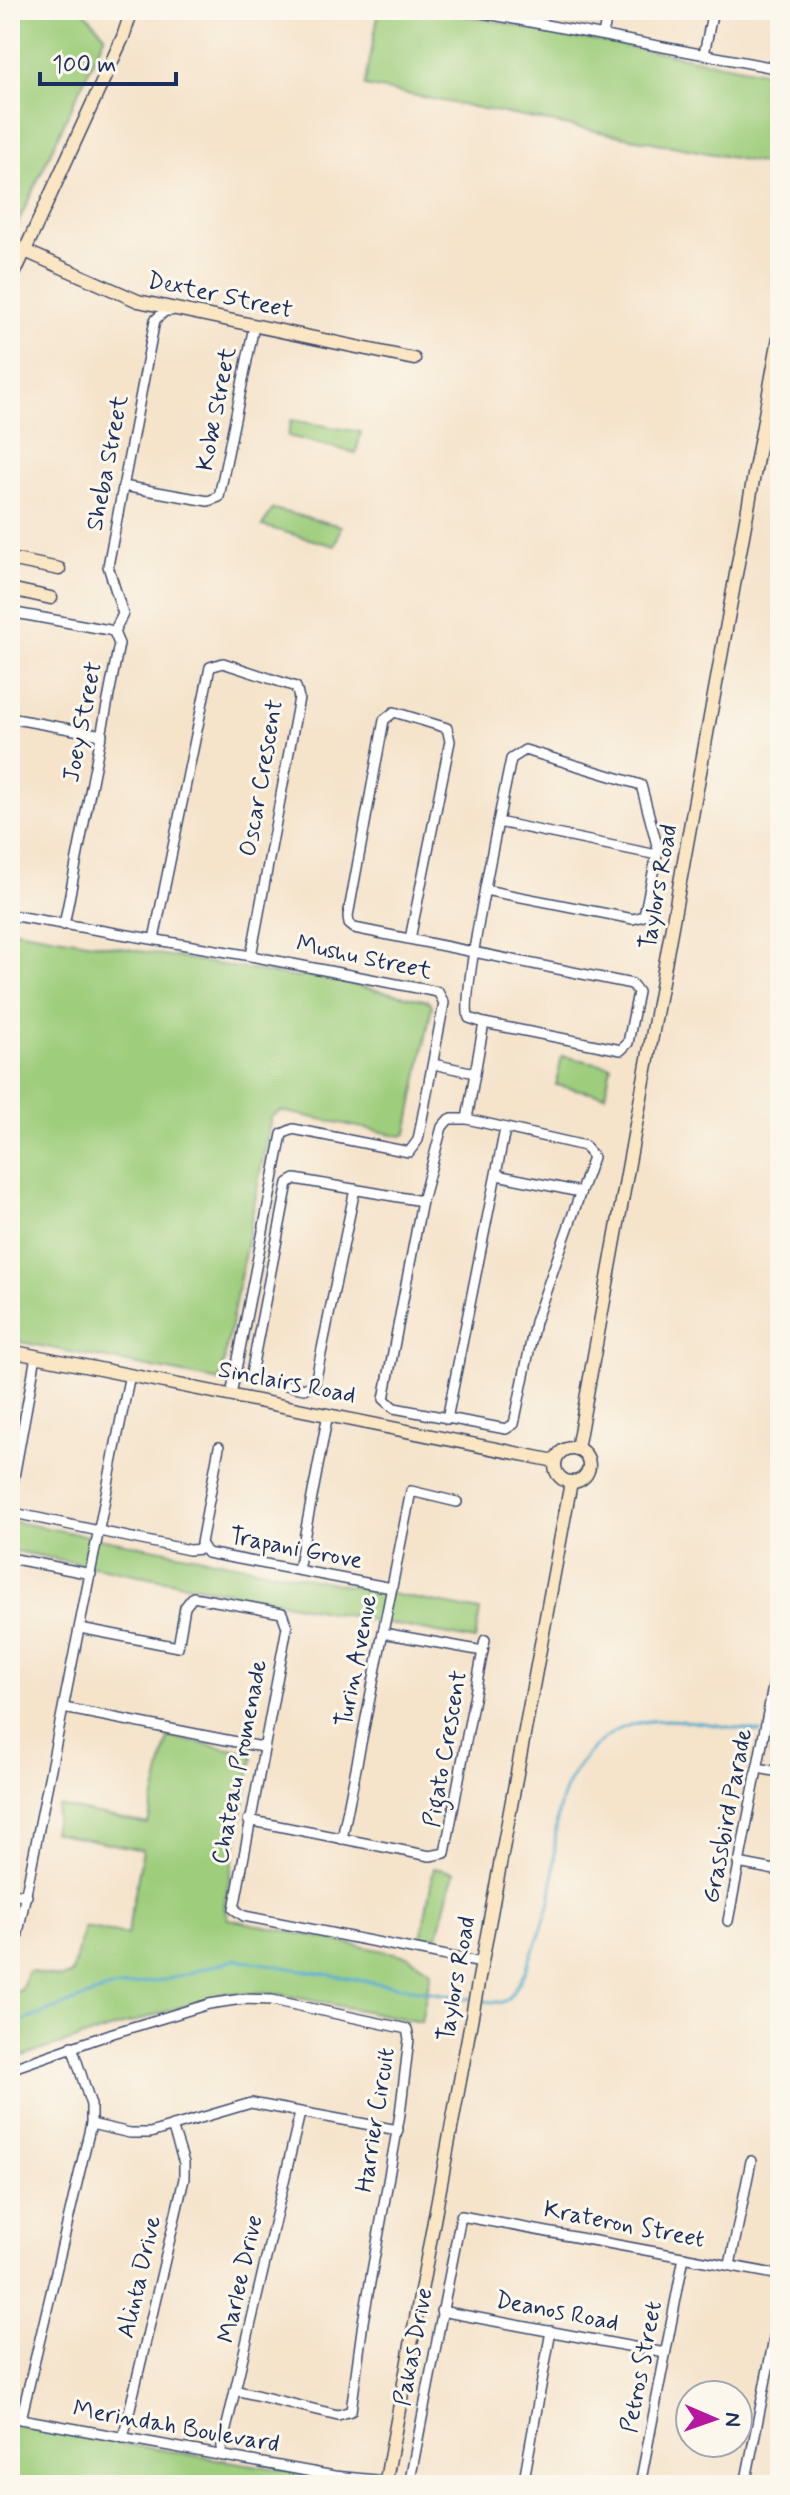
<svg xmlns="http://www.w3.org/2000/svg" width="790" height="2495" font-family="Mynerve,sans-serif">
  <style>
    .green { fill: #9ecd7c; stroke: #5c7e6d; stroke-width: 2 }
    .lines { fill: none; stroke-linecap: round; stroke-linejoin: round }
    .stream { stroke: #4daacc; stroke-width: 3 }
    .street-casing { stroke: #3c4a6e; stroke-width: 12 }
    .secondary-casing { stroke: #3c4a6e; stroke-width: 15 }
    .street { stroke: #fff; stroke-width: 9 }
    .secondary { stroke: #fbe6c3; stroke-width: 12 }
    .labels { text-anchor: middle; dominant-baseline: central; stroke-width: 6; stroke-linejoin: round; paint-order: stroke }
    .street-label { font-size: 24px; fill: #1b2f5e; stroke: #fbf7ec }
  </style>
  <rect width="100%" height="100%" fill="#fbf7ec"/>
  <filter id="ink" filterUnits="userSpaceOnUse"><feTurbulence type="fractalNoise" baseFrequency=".0125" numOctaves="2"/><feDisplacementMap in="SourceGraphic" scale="16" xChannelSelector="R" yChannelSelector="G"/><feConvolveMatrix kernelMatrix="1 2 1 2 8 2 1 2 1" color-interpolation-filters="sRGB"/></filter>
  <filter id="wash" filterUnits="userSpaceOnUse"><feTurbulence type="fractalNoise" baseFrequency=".006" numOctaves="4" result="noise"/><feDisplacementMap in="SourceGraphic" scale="32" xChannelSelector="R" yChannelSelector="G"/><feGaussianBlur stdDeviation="1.8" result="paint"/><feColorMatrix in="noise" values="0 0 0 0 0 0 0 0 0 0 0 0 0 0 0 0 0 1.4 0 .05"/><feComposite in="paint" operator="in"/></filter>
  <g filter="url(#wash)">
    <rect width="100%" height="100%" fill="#f5e3ca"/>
    <g class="green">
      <polygon points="10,10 83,10 105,35 10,240"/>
      <polygon points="379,10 434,10 780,75 780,167 365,86"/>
      <polygon points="291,420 361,432 356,453 288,436"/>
      <polygon points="273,509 341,526 335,546 262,526"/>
      <polygon points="10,929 298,978 300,974 429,1001 432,1006 407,1133 402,1136 281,1111 271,1117 220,1381 10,1340"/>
      <polygon points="562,1056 611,1066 605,1095 556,1085"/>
      <polygon points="10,1521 480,1611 475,1640 10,1550"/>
      <polygon points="780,1703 780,1762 770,1755"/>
      <polygon points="168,1737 250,1753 253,1758 224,1906 228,1919 408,1956 431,1971 421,2022 279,1994 226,1993 10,2060 10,1994 21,1990 28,1971 61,1978 72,1974 84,1927 127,1935 143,1850 53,1832 58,1806 148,1824"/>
      <polygon points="434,1868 454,1872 438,1936 421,1938"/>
      <polygon points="10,2425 332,2478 353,2485 10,2485"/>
    </g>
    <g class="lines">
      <g class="stream">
        <polyline points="768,1733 780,1735"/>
        <path d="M 478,2000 C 485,2001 496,2003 502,2002 C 520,1997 544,1923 549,1905 C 558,1872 551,1834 561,1802 C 568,1776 591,1744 616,1731 C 658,1709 716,1726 760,1732"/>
        <polyline points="10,2026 107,1989 169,1979 237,1959 471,1999"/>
      </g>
    </g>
  </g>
  <g filter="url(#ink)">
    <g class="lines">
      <g class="street-casing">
        <g id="street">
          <polyline points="466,10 780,69"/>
          <polyline points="603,35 608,10"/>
          <polyline points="704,54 713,10"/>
          <polyline points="123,486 208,501 219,497 254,326"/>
          <polyline points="10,612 109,630 114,632 119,644 64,925"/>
          <polyline points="114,632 123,614 108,566 155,320 165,311 171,311"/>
          <polyline points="780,685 780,700"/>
          <polyline points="10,718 102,735"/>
          <polyline points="498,822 657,855"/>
          <polyline points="10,915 251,956 438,992 444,1003 418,1140 409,1152 293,1129 282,1134 231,1395"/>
          <polyline points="154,939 210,667 223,663 296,687 299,698 251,956"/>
          <polyline points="410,939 450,741 447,728 394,712 384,720 348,916 349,924 354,928 632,984 638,992 628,1043 621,1050 484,1023"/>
          <path d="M 433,1064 L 475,1073 L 484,1023 L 469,1018 C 459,1001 504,794 511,759 L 525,750 L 641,785 L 658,849 L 644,916 L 633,919 L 485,890"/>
          <polyline points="467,1119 449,1119 442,1127 422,1201 384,1399 394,1408 506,1429 514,1424 535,1322 593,1157 585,1146 467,1119 475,1073"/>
          <polyline points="497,1175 580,1192"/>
          <polyline points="355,1189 315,1383 304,1389 257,1379 251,1374 288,1183 295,1179 422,1201"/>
          <polyline points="447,1419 505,1129"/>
          <polyline points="219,1447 201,1543 207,1553 392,1588"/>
          <polyline points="10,1499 36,1356"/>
          <polyline points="10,1508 14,1513 189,1550 203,1549"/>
          <polyline points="10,1558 91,1574"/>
          <polyline points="298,1570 328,1414"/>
          <polyline points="80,1628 178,1647 185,1607 193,1597 282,1613 287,1627 234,1909 244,1916 482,1963"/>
          <polyline points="383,1633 483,1651"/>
          <polyline points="64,1708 262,1747"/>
          <polyline points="757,1768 780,1772"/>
          <polyline points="248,1820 430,1856 445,1853 485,1640"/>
          <polyline points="342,1839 411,1491 457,1502"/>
          <polyline points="738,1863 780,1871"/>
          <polyline points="10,1892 27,1896"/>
          <polyline points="728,1921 776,1671"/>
          <polyline points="10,1973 130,1374"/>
          <polyline points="10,2069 113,2033 209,2004 242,1999 272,2000 407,2029 409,2039 400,2114 363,2322 351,2411 338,2415 235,2390"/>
          <polyline points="91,2124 130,2133 150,2133 251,2103 398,2130"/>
          <polyline points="730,2265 751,2161"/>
          <polyline points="441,2311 665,2353"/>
          <polyline points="10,2417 334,2476 386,2481"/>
          <polyline points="21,2419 91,2124 91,2105 72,2046"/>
          <polyline points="123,2438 184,2179 184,2163 172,2126"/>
          <polyline points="220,2455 300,2113"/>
          <polyline points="345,2480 361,2485"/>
          <polyline points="412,2485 411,2475 461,2216 780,2275"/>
          <polyline points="523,2485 551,2331"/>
          <polyline points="640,2485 684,2257"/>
          <polyline points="745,2485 780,2308"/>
        </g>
      </g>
      <g class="secondary-casing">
        <g id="secondary">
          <polyline points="25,251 138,301 414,359"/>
          <polyline points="10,283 123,37 132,10"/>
          <polyline points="10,559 59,569"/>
          <polyline points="10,589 51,598"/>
          <polyline points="10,1351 555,1461"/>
          <circle cx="572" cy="1465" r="17"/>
          <polyline points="577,1449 780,332"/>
          <polyline points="385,2485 571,1482"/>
        </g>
      </g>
      <use href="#street" class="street"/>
      <use href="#secondary" class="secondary"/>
    </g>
  </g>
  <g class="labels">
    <g class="street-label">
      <text transform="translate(220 296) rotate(12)">Dexter Street</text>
      <text transform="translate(217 409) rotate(-79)">Kobe Street</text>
      <text transform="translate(108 463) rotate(-79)">Sheba Street</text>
      <text transform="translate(83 722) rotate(-79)">Joey Street</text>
      <text transform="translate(262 778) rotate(-80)">Oscar Crescent</text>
      <text transform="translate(659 887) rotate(-80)">Taylors Road</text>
      <text transform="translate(364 958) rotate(12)">Mushu Street</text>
      <text transform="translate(287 1383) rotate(11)">Sinclairs Road</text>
      <text transform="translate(296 1549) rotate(11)">Trapani Grove</text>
      <text transform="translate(357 1661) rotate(-79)">Turin Avenue</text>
      <text transform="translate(446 1749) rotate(-80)">Pigato Crescent</text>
      <text transform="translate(240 1762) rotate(-79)">Chateau Promenade</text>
      <text transform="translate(728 1816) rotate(-79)">Grassbird Parade</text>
      <text transform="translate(457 1979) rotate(-80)">Taylors Road</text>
      <text transform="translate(376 2120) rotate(-81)">Harrier Circuit</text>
      <text transform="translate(624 2225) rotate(11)">Krateron Street</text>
      <text transform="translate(140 2277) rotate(-77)">Alinta Drive</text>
      <text transform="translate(241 2279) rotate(-77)">Marlee Drive</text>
      <text transform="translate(557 2312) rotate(11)">Deanos Road</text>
      <text transform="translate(414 2347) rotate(-79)">Pakas Drive</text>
      <text transform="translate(642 2367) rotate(-79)">Petros Street</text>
      <text transform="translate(176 2427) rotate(10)">Merindah Boulevard</text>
    </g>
  </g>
  <rect width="790" height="2495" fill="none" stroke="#fbf7ec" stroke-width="40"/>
  <g transform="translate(714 2419) rotate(92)"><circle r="38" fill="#fbf7ec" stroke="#a1a7b3" stroke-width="2"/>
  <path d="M0-6L14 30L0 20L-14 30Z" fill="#b5179e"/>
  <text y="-12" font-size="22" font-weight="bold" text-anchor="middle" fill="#1b2f5e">N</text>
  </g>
  <path d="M40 72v12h136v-12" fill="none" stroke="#1b2f5e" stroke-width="4"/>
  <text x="52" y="72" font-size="24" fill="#1b2f5e" stroke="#fbf7ec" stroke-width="6" paint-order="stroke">100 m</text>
</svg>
